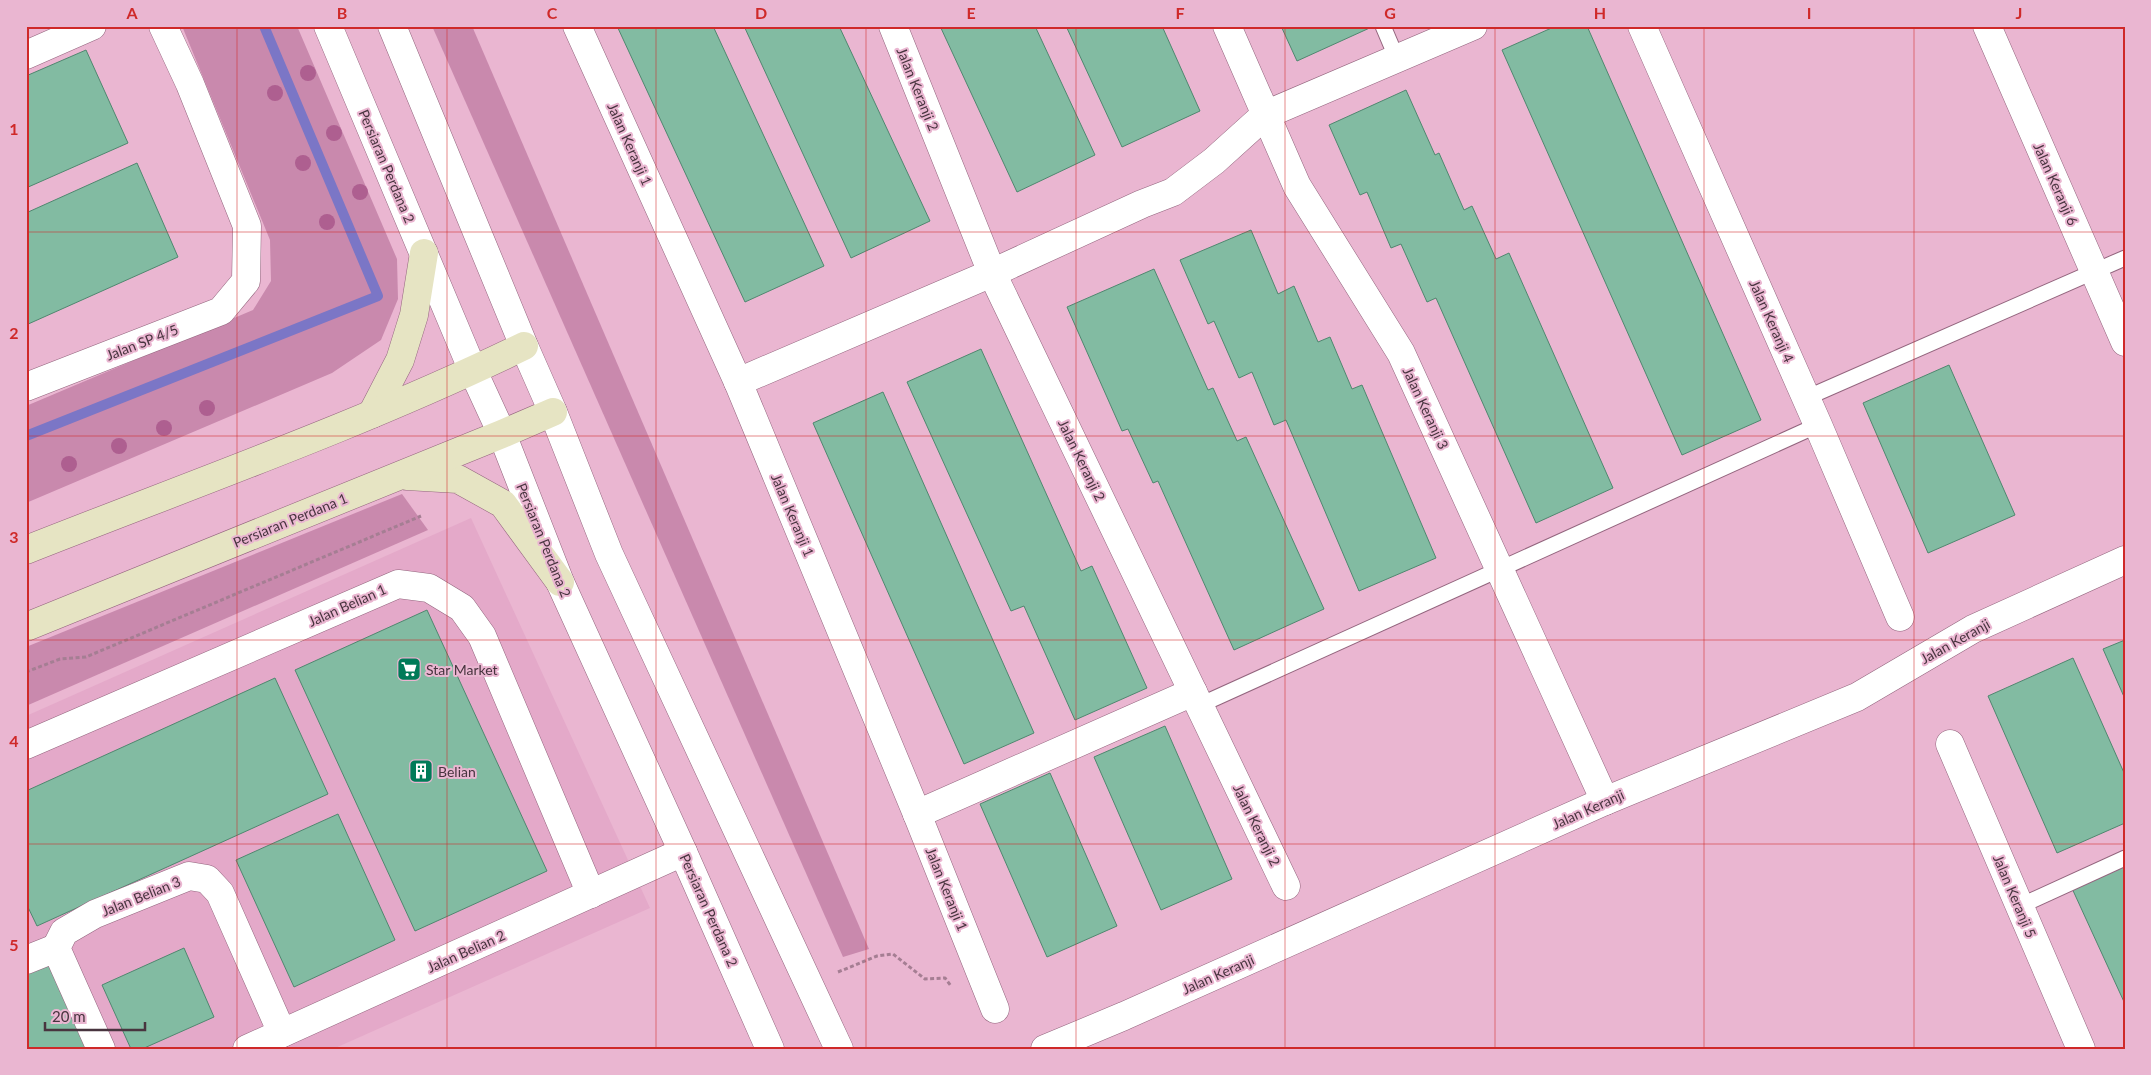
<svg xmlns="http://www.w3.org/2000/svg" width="2151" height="1075" font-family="Lato,sans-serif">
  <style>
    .built { fill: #e4a9c9 }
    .green { fill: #c989ad }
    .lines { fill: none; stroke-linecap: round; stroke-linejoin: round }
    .stream { stroke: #7b76c6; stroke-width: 10 }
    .building { fill: #82bba2; stroke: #4f876f }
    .lane-casing { stroke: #93657e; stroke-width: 17 }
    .street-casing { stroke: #93657e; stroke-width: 29 }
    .secondary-casing { stroke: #93657e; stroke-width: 29 }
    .path { stroke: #a57e93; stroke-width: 3; stroke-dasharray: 4 2.5; stroke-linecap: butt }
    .lane { stroke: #fff; stroke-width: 15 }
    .street { stroke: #fff; stroke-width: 28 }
    .secondary { stroke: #e6e4c3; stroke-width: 28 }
    .tree { fill: #ae5f90 }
    .grid { fill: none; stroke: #cf2929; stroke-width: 1; stroke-opacity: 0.55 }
    .labels { text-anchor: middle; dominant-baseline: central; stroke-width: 4; stroke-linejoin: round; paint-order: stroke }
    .street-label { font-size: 14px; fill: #48343f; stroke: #eab6d1 }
    .poi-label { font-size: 14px; fill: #48343f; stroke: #eab6d1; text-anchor: start }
    .neatline { fill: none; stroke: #cf2929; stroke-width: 2 }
    .grid-label { font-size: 16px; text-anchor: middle; font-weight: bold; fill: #cf2929 }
  </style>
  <rect width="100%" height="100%" fill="#eab6d1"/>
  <polygon class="built" points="471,518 650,908 333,1049 26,1049 26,716"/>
  <g class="green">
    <polygon points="182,26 297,26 397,259 398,299 381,340 332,373 26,503 26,406 253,310 271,281 270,240"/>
    <polygon points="432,26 472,26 869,949 843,957"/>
    <polygon points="402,494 428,530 26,706 26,647"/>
  </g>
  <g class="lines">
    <polyline class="stream" points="26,436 378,296 264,26"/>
  </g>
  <g class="building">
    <polygon points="617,26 713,26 824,266 745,302"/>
    <polygon points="744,26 839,26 930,221 851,258"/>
    <polygon points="940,26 1035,26 1095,155 1017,192"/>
    <polygon points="1066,26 1162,26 1200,111 1122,147"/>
    <polygon points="1281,26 1374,26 1297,61"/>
    <polygon points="1556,26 1587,26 1761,420 1682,455 1502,50"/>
    <polygon points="86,50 128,143 26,188 26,76"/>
    <polygon points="1406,90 1435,155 1439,153 1464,210 1472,206 1496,259 1509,253 1613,488 1536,523 1436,298 1427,302 1401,244 1391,248 1367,192 1360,195 1329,125"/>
    <polygon points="137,163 178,257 26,325 26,213"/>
    <polygon points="1251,230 1278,294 1294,286 1318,342 1330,337 1352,389 1362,385 1436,558 1359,591 1286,420 1274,425 1252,372 1239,378 1214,321 1208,324 1180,260"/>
    <polygon points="1154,269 1208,390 1213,388 1237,441 1246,437 1324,609 1234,650 1158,481 1153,483 1128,429 1122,431 1067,307"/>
    <polygon points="981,349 1081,571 1092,566 1147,688 1075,720 1024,606 1011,611 907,382"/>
    <polygon points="1949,365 2015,515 1928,553 1863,403"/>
    <polygon points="883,392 1034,733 964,764 813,423"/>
    <polygon points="427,610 547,871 415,931 295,670"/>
    <polygon points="2125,640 2125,699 2103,649"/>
    <polygon points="2073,658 2125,775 2125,823 2057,853 1988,696"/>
    <polygon points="275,678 328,794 37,926 26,903 26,791"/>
    <polygon points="1165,726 1232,879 1161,910 1094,757"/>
    <polygon points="1050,773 1117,926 1047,957 980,804"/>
    <polygon points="338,814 395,940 294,987 236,860"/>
    <polygon points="2125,859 2125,1004 2070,884"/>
    <polygon points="184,948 214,1017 142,1049 131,1049 102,985"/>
    <polygon points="47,960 87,1049 26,1049 26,970"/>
  </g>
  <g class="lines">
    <g class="lane-casing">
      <g id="lane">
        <polyline points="1383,26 1397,59"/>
        <polyline points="1806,398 2125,258"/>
        <polyline points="1200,705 1818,425"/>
        <polyline points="2020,906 2125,858"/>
      </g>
    </g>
    <g class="street-casing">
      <g id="street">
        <polyline points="328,26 473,371 502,434 560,582 683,852 770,1049"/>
        <polyline points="392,26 524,346 553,412 609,554 839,1049"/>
        <polyline points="577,26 738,382 917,814 995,1009"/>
        <polyline points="893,26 992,273 1286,886"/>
        <polyline points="1227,26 1297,186 1401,353 1605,801"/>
        <polyline points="1642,26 1818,425 1900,617"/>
        <polyline points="1987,26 2125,342"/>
        <polyline points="26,55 92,26"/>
        <polyline points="738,382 992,273 1142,204 1173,192 1214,161 1265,115 1473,26"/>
        <polyline points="26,387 221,311 246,281 247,226 190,84 163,26"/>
        <polyline points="1950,744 2081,1049"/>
        <polyline points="26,745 398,584 429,588 462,608 482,636 591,894"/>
        <polyline points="917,814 1193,692"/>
        <polyline points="26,960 56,948"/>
        <polyline points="101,1049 56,948 64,932 95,914 189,876 207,879 220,893 282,1033"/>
        <polyline points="247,1049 683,852"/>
        <polyline points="1045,1049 1124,1016 1605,801 1857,697 1973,629 2125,560"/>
      </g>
    </g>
    <g class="secondary-casing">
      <g id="secondary">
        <polyline points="372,414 400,360 414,315 424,253"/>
        <polyline points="407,476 458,479 503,504 560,582"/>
        <path d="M 26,550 C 193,484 363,424 524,346"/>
        <polyline points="26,627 502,434 553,412"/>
      </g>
    </g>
    <g class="path">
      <polyline points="26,672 60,659 86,657 421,516"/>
      <polyline points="838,972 877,956 893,954 925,979 945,978 951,986"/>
    </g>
    <use href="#lane" class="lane"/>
    <use href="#street" class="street"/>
    <use href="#secondary" class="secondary"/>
  </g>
  <g class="tree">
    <circle cx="308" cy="73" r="8"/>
    <circle cx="275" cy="93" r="8"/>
    <circle cx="334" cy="133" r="8"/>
    <circle cx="303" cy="163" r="8"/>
    <circle cx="360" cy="192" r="8"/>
    <circle cx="327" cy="222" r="8"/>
    <circle cx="207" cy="408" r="8"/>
    <circle cx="164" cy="428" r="8"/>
    <circle cx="119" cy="446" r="8"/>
    <circle cx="69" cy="464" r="8"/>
  </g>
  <path class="grid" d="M 237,26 L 237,1049M 447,26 L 447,1049M 656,26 L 656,1049M 866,26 L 866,1049M 1076,26 L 1076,1049M 1285,26 L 1285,1049M 1495,26 L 1495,1049M 1704,26 L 1704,1049M 1914,26 L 1914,1049M 26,232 L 2125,232M 26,436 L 2125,436M 26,640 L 2125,640M 26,844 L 2125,844"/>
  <defs>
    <g id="supermarket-square" transform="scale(1.25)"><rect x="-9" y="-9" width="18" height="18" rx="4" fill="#007b58" stroke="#eab6d1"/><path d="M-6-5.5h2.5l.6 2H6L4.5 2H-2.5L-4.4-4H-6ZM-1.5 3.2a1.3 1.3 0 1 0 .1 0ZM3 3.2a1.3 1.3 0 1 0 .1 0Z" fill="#fff"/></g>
    <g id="building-square" transform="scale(1.25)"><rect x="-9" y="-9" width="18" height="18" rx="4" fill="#007b58" stroke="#eab6d1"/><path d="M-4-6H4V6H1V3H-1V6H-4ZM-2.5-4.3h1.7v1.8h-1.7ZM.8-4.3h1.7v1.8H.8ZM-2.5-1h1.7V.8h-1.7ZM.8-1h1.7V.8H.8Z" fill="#fff"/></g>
  </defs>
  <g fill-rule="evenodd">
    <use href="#supermarket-square" x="409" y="669"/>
    <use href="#building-square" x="421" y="771"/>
  </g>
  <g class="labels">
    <g class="street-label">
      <text transform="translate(918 89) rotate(68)">Jalan Keranji 2</text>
      <text transform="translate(630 144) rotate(66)">Jalan Keranji 1</text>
      <text transform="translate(387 166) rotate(67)">Persiaran Perdana 2</text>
      <text transform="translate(2056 184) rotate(66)">Jalan Keranji 6</text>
      <text transform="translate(1772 321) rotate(66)">Jalan Keranji 4</text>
      <text transform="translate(142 342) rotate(-21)">Jalan SP 4/5</text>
      <text transform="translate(1426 408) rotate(65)">Jalan Keranji 3</text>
      <text transform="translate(1082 460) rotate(64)">Jalan Keranji 2</text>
      <text transform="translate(793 515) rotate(67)">Jalan Keranji 1</text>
      <text transform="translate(290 520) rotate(-22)">Persiaran Perdana 1</text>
      <text transform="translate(544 540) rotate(68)">Persiaran Perdana 2</text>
      <text transform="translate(347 605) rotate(-24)">Jalan Belian 1</text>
      <text transform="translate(1955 641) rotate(-29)">Jalan Keranji</text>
      <text transform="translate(1588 809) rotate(-24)">Jalan Keranji</text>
      <text transform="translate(1257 825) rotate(64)">Jalan Keranji 2</text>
      <text transform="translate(947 889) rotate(68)">Jalan Keranji 1</text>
      <text transform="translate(141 896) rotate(-22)">Jalan Belian 3</text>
      <text transform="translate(2015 896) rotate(67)">Jalan Keranji 5</text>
      <text transform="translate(709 910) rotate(66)">Persiaran Perdana 2</text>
      <text transform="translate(466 951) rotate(-24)">Jalan Belian 2</text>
      <text transform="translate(1218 974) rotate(-24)">Jalan Keranji</text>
    </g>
    <g class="poi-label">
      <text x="426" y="669">Star Market</text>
      <text x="438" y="771">Belian</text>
    </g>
  </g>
  <rect width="2151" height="1075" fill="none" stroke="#eab6d1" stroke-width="55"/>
  <path d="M45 1022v8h100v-8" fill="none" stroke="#48343f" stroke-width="2.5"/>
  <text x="52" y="1022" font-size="15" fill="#48343f" stroke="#eab6d1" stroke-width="4" paint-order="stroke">20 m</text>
  <rect x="28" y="28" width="2096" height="1020" class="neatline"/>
  <g class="grid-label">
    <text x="132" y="19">A</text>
    <text x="342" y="19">B</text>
    <text x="552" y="19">C</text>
    <text x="761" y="19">D</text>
    <text x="971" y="19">E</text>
    <text x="1180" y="19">F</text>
    <text x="1390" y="19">G</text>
    <text x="1600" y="19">H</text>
    <text x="1809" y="19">I</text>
    <text x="2019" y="19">J</text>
    <text x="14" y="135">1</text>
    <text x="14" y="339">2</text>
    <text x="14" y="543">3</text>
    <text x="14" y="747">4</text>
    <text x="14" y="951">5</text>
  </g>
</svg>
